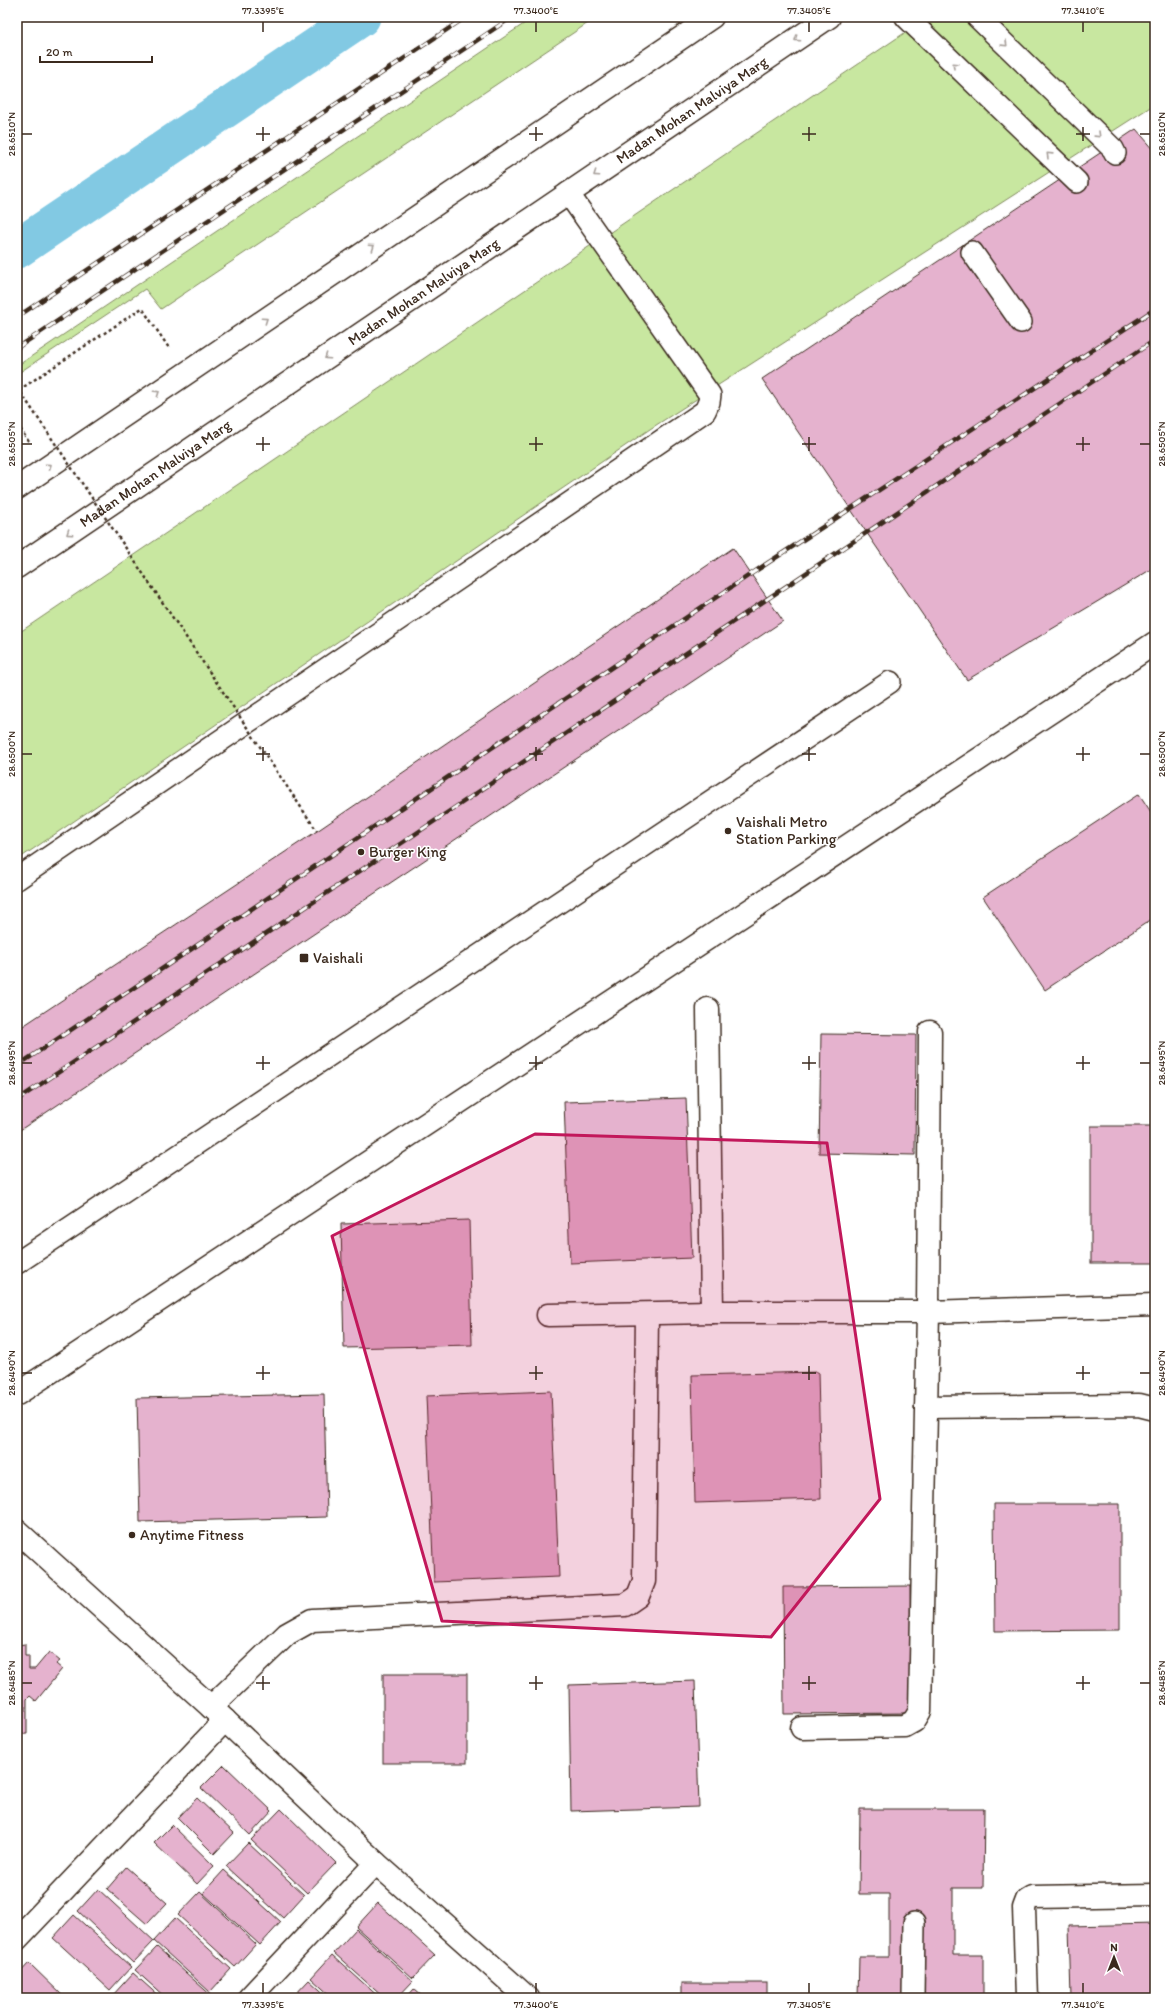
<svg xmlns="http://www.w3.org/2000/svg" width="1172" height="2015" font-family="Itim,sans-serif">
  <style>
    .green { fill: #c8e7a0; stroke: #82885f }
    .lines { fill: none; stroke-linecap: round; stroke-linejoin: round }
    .canal { stroke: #82c9e3; stroke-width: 39 }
    .building { fill: #e5b2ce; stroke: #3b2a1e }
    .service-casing { stroke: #3b2a1e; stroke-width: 24 }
    .minor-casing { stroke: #3b2a1e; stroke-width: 25 }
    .secondary-casing { stroke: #3b2a1e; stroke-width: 25 }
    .path { stroke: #3b2a1e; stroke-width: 2.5; stroke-dasharray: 3 3; stroke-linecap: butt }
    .service { stroke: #fff; stroke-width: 21 }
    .minor { stroke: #fff; stroke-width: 22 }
    .secondary { stroke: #fff; stroke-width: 22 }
    .rail-casing { stroke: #3b2a1e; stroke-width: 4.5 }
    .rail { stroke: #fff; stroke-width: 3; stroke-dasharray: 9; stroke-linecap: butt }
    .path-bridge { stroke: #3b2a1e; stroke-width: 2.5; stroke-dasharray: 3 3; stroke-linecap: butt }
    .oneway { stroke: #a79f9a }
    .marked { fill: #c2185b; fill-opacity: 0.2; stroke: #c2185b; stroke-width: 3; stroke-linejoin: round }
    .ticks { fill: none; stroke: #3b2a1e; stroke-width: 1.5 }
    .poi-dot { fill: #3b2a1e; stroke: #fff; stroke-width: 1.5 }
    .labels { text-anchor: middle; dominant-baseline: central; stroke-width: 3; stroke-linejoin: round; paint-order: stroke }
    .street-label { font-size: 15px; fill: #3b2a1e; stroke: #fff }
    .poi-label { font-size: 15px; fill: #3b2a1e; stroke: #fff; text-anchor: start }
    .neatline { fill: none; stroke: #3b2a1e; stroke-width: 1.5 }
    .ticks-label { font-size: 10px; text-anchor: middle; fill: #3b2a1e }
  </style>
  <rect width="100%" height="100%" fill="#fff"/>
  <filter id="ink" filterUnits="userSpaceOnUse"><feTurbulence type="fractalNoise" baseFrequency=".025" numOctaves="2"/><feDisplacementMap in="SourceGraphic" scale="8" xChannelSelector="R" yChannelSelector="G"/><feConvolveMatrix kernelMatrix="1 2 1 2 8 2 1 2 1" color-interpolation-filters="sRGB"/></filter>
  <g filter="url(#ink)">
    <g class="green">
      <polygon points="534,17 597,17 161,309 145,289 17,374 17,366"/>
      <polygon points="928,17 1155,17 1155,104 650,429 17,860 17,634"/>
    </g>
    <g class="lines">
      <polyline class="canal" points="17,249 361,17"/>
    </g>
    <g class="building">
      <polygon points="1136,129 1155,151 1155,567 967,680 762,379"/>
      <polygon points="733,548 783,621 17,1132 17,1030 317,831"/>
      <polygon points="1139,794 1155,818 1155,917 1045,990 983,897"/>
      <polygon points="821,1034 916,1035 915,1155 819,1153"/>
      <polygon points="686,1098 692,1258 570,1263 564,1102"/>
      <rect x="1091" y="1126" width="64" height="137"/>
      <polygon points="469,1220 472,1345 344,1348 341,1224"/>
      <polygon points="818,1372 821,1499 695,1503 692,1375"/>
      <polygon points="551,1391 559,1577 434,1582 426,1396"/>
      <polygon points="324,1394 327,1517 140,1522 137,1398"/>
      <polygon points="994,1504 1120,1504 1120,1630 995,1631"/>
      <polygon points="910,1586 912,1713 784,1714 783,1587"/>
      <polygon points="25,1644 25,1656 29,1656 29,1669 35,1669 49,1652 60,1661 56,1664 62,1669 36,1701 30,1696 27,1699 27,1734 17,1734 17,1645"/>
      <rect x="383" y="1674" width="84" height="89"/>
      <polygon points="695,1681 699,1807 571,1811 569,1685"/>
      <polygon points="224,1765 272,1811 250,1835 201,1788"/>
      <polygon points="197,1798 234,1833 214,1854 178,1818"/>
      <polygon points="281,1809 336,1863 307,1893 251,1840"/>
      <polygon points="860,1809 984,1809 983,1888 953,1888 953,1955 983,1955 983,1998 858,1998 859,1957 889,1957 889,1894 859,1894"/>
      <polygon points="172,1825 214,1866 197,1884 154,1843"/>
      <polygon points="248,1843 304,1895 283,1918 226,1866"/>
      <polygon points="126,1867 167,1903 147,1924 107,1889"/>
      <polygon points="224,1870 281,1922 260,1945 203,1893"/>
      <polygon points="98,1889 154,1941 133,1963 78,1911"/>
      <polygon points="200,1892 256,1944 235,1967 178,1915"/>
      <polygon points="378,1903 435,1955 413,1978 356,1927"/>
      <polygon points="74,1915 131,1967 110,1990 53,1938"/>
      <polygon points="175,1918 231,1969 210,1992 154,1941"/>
      <polygon points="1155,1924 1155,1998 1071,1998 1069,1926"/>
      <polygon points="356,1929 413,1981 397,1998 384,1998 334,1953"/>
      <polygon points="157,1947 214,1998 166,1998 135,1970"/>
      <polygon points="332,1955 380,1998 333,1998 311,1978"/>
      <polygon points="29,1963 65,1998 17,1998 17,1976"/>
      <polygon points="133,1973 161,1998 114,1998 112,1996"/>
      <polygon points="309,1980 329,1998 292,1998"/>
      <rect x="682" y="1983" width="85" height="15"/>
      <polygon points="414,1989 424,1998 406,1998"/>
    </g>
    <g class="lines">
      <g class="service-casing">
        <g id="service">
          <polyline points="906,17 1077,182"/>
          <polyline points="977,17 1113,149 1115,153"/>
          <polyline points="972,252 1021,322"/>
          <polyline points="17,879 705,411 709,402 710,395 568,193"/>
          <polyline points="17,1263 890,682"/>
          <polyline points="913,1998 914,1923"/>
        </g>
      </g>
      <g class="minor-casing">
        <g id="minor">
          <polyline points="708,1009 712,1312"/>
          <polyline points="548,1315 712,1312 928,1312 1155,1305"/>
          <polyline points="17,1394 1155,643"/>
          <polyline points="926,1407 1139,1405 1155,1409"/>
          <polyline points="17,1531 211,1707 376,1863 528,1998"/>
          <polyline points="211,1707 287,1634 312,1620 625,1605 638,1596 644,1581 647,1314"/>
          <polyline points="802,1728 905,1726 914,1721 920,1711 928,1312 930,1032"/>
          <polyline points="17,1939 225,1720"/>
          <polyline points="249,1998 376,1863"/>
          <polyline points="1027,1998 1024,1908 1027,1900 1032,1897 1155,1895"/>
        </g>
      </g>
      <g class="secondary-casing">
        <g id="secondary">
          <polyline points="17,488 712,17"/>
          <path id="s1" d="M 17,567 L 829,17"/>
        </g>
      </g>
      <g class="path">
        <polyline points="19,390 142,308 169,348"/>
        <polyline points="17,424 29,442"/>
      </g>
      <use href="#service" class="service"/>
      <use href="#minor" class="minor"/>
      <use href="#secondary" class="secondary"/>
      <g class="rail-casing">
        <g id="rail">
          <polyline points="17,317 466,17"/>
          <polyline points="17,348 512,17"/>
          <polyline points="17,1066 751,574 1155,309"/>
          <polyline points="17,1100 1155,340"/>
        </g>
      </g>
      <use href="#rail" class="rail"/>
      <polyline class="path-bridge" points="17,392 19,390 317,831"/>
    </g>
    <defs><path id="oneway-chevron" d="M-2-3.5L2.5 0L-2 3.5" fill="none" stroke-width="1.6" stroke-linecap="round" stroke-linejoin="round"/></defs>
    <g class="oneway">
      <use href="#oneway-chevron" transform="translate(797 39) rotate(146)"/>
      <use href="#oneway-chevron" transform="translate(1005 44) rotate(44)"/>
      <use href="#oneway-chevron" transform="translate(955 65) rotate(-136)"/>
      <use href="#oneway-chevron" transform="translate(1098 135) rotate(44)"/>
      <use href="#oneway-chevron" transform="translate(1049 155) rotate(-136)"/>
      <use href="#oneway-chevron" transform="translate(596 174) rotate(146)"/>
      <use href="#oneway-chevron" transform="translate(372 247) rotate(-34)"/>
      <use href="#oneway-chevron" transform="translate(265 320) rotate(-34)"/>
      <use href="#oneway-chevron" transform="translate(327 357) rotate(146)"/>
      <use href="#oneway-chevron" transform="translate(157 393) rotate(-34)"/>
      <use href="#oneway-chevron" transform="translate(49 466) rotate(-34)"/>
      <use href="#oneway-chevron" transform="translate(69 533) rotate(146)"/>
    </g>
  </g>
  <path class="marked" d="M 535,1134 L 827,1143 L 880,1499 L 771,1637 L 442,1621 L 332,1236 Z"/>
  <path class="ticks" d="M 263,22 L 263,32M 536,22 L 536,32M 809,22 L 809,32M 1083,22 L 1083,32M 263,127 L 263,141M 536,127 L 536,141M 809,127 L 809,141M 1083,127 L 1083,141M 22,134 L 32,134M 256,134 L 270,134M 529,134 L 543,134M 802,134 L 816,134M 1076,134 L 1090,134M 1140,134 L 1150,134M 263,437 L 263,451M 536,437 L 536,451M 809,437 L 809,451M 1083,437 L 1083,451M 22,444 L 32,444M 256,444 L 270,444M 529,444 L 543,444M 802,444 L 816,444M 1076,444 L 1090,444M 1140,444 L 1150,444M 263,747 L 263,761M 536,747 L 536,761M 809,747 L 809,761M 1083,747 L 1083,761M 22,754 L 32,754M 256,754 L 270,754M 529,754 L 543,754M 802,754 L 816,754M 1076,754 L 1090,754M 1140,754 L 1150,754M 263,1056 L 263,1070M 536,1056 L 536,1070M 809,1056 L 809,1070M 1083,1056 L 1083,1070M 22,1063 L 32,1063M 256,1063 L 270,1063M 529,1063 L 543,1063M 802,1063 L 816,1063M 1076,1063 L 1090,1063M 1140,1063 L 1150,1063M 263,1366 L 263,1380M 536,1366 L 536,1380M 809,1366 L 809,1380M 1083,1366 L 1083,1380M 22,1373 L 32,1373M 256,1373 L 270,1373M 529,1373 L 543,1373M 802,1373 L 816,1373M 1076,1373 L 1090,1373M 1140,1373 L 1150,1373M 263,1676 L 263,1690M 536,1676 L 536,1690M 809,1676 L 809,1690M 1083,1676 L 1083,1690M 22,1683 L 32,1683M 256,1683 L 270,1683M 529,1683 L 543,1683M 802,1683 L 816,1683M 1076,1683 L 1090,1683M 1140,1683 L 1150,1683M 263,1983 L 263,1993M 536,1983 L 536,1993M 809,1983 L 809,1993M 1083,1983 L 1083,1993"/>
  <g class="poi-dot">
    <circle cx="728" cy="831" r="4"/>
    <circle cx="361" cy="852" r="4"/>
    <rect x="299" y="953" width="10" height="10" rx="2"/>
    <circle cx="132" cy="1535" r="4"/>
  </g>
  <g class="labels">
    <g class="street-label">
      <text stroke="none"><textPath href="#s1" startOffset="815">Madan Mohan Malviya Marg</textPath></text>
      <text stroke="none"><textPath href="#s1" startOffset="491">Madan Mohan Malviya Marg</textPath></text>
      <text stroke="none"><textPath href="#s1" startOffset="167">Madan Mohan Malviya Marg</textPath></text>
    </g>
    <g class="poi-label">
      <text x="736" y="822">Vaishali Metro<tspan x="736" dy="17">Station Parking</tspan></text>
      <text x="369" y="852">Burger King</text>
      <text x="313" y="958">Vaishali</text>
      <text x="140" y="1535">Anytime Fitness</text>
    </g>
  </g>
  <rect width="1172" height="2015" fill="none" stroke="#fff" stroke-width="44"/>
  <g transform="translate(1114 1957)" stroke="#ffffff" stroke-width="3" paint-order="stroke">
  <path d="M0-3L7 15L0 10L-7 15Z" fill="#3b2a1e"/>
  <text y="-6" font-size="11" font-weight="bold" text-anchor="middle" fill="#3b2a1e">N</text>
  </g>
  <path d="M40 56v6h112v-6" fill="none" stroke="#3b2a1e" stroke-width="2"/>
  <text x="46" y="56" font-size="12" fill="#3b2a1e" stroke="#ffffff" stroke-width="3" paint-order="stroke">20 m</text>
  <rect x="22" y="22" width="1128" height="1971" class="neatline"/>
  <g class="ticks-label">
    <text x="263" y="14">77.3395°E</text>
    <text x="536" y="14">77.3400°E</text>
    <text x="809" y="14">77.3405°E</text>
    <text x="1083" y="14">77.3410°E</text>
    <text transform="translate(11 134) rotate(-90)" y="4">28.6510°N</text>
    <text transform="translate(1161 134) rotate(-90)" y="4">28.6510°N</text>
    <text transform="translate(11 444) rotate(-90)" y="4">28.6505°N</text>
    <text transform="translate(1161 444) rotate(-90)" y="4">28.6505°N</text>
    <text transform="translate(11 754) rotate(-90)" y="4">28.6500°N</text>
    <text transform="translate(1161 754) rotate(-90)" y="4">28.6500°N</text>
    <text transform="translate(11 1063) rotate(-90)" y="4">28.6495°N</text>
    <text transform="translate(1161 1063) rotate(-90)" y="4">28.6495°N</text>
    <text transform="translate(11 1373) rotate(-90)" y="4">28.6490°N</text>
    <text transform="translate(1161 1373) rotate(-90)" y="4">28.6490°N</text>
    <text transform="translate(11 1683) rotate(-90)" y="4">28.6485°N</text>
    <text transform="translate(1161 1683) rotate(-90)" y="4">28.6485°N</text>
    <text x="263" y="2008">77.3395°E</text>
    <text x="536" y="2008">77.3400°E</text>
    <text x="809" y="2008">77.3405°E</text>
    <text x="1083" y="2008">77.3410°E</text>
  </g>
</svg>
